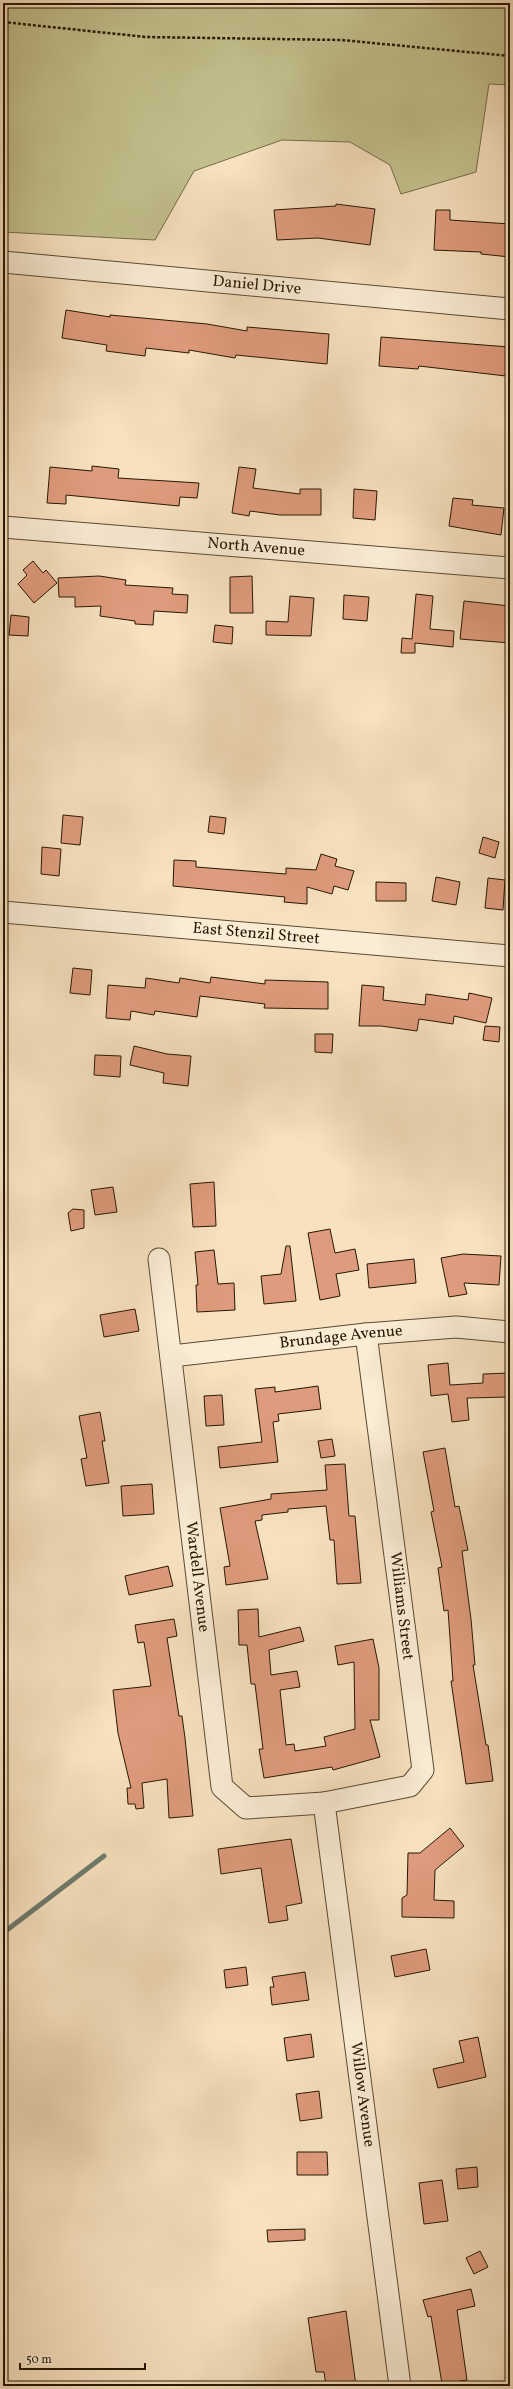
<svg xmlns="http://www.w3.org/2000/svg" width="513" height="2389" font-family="Vollkorn,serif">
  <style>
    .green { fill: #c3c18e; stroke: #756c48 }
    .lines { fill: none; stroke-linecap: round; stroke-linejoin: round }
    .stream { stroke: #6e7b6d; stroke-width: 5 }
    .building { fill: #df9b7d; stroke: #271803 }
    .minor-casing { stroke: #5b4a32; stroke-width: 23 }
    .path { stroke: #271803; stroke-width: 2.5; stroke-dasharray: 3 2; stroke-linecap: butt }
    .minor { stroke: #faecd5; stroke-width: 21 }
    .labels { text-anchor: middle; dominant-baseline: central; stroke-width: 4; stroke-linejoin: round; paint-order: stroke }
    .street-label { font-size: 16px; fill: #271803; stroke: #faecd5 }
  </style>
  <rect width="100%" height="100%" fill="#f7e1bf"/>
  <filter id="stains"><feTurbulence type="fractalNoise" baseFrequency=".005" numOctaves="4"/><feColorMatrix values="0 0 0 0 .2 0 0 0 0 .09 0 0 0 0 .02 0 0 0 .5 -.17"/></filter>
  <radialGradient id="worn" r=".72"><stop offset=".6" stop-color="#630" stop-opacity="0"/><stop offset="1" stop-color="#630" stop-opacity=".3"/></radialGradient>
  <polygon class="green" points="3,3 480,3 510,6 510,85 489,84 476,172 401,194 390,165 350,142 282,140 194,171 155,240 3,232"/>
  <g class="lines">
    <polyline class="stream" points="3,1933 104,1856"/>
  </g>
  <g class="building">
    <polygon points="336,204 375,209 370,245 318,238 277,240 274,210 336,206"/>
    <polygon points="436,210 450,210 450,220 510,224 510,257 481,254 481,252 434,250"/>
    <polygon points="66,310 110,317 110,315 207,324 247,331 247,327 329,334 327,364 236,355 235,358 189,350 189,353 146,348 145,356 106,351 107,345 62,338"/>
    <polygon points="381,337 509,347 506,376 419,366 418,369 379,366"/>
    <polygon points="92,466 119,469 118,478 199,483 197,498 180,497 179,506 66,495 66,504 47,503 50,467 92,471"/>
    <polygon points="239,467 256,469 253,488 300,494 300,489 321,489 321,515 280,515 250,511 249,516 232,513"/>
    <polygon points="354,489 377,491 375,520 353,518"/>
    <polygon points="453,498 473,500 472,505 504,508 501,535 449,526"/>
    <polygon points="33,561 43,573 46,570 57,583 34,603 18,584 27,575 23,570"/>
    <polygon points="99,576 126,580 125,585 173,588 172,594 188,595 187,613 154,611 153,625 135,624 135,621 100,616 101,606 75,607 75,597 59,597 58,578"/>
    <polygon points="252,576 253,613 230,613 230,577"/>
    <polygon points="416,594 433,596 430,629 454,631 453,647 415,643 415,653 401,653 402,638 412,639"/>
    <polygon points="344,595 369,597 367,621 343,619"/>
    <polygon points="290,596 314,598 311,636 266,635 266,621 288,622"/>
    <polygon points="464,601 510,606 510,643 460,639"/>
    <polygon points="11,615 29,617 28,636 9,635"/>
    <polygon points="215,625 233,627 232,644 213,642"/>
    <polygon points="63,815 83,817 80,845 61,843"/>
    <polygon points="210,816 226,818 224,834 208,832"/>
    <polygon points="483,837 499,842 495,858 479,853"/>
    <polygon points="42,847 61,849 59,876 41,874"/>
    <polygon points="321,854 337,859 335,866 354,871 348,890 334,886 332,894 307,887 307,904 284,902 285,897 173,886 174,860 196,861 196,867 286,874 286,868 316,870"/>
    <polygon points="436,877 460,882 456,905 432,901"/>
    <polygon points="488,878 505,880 503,910 485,908"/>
    <polygon points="376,882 406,883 406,901 376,901"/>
    <polygon points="73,968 92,970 90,995 70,993"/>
    <polygon points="211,977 265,984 265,980 328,982 328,1009 264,1008 265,1004 200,996 197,1017 155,1011 154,1015 131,1011 130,1020 106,1018 108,985 145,988 146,978 179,983 180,978 210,983"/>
    <polygon points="362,985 384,987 383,1000 425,1005 426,994 468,1000 469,993 492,998 486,1023 454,1016 453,1024 419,1019 417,1031 381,1026 359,1026"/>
    <polygon points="485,1026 500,1027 499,1042 483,1040"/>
    <polygon points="315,1034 333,1034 332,1053 315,1052"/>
    <polygon points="134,1046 167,1054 191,1056 188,1086 163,1083 164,1073 130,1065"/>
    <polygon points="95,1055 121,1056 120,1077 94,1075"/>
    <polygon points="214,1182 216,1226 193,1227 190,1184"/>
    <polygon points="113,1187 117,1212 95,1215 91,1190"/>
    <polygon points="73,1209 84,1210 84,1228 71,1231 68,1213"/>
    <polygon points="330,1229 335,1253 355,1249 359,1270 336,1274 340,1296 320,1300 308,1233"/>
    <polygon points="286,1246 290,1246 296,1301 264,1304 261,1276 281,1274"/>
    <polygon points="214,1250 218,1284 234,1283 235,1310 197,1312 196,1285 198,1285 195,1252"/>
    <polygon points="463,1254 501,1256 499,1285 464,1283 467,1294 449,1297 441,1258"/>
    <polygon points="414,1259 416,1283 369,1288 367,1264"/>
    <polygon points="135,1309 139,1331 104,1337 100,1315"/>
    <polygon points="448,1363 450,1385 483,1383 483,1374 510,1373 510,1397 467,1398 469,1420 452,1422 448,1394 431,1396 428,1365"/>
    <polygon points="318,1386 321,1409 278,1414 279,1421 273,1422 278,1462 220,1468 218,1447 262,1442 255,1389 275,1387 275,1392"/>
    <polygon points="222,1395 224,1425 206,1426 204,1396"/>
    <polygon points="100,1412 105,1441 102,1441 109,1483 86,1486 81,1459 87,1458 79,1416"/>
    <polygon points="332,1439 335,1456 321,1458 318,1441"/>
    <polygon points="445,1448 455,1507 459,1506 468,1550 462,1551 471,1619 475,1665 473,1665 486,1745 488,1745 493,1781 466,1784 451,1681 453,1681 448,1610 444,1611 438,1568 442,1567 431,1512 434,1511 423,1452"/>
    <polygon points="345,1464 349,1516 355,1516 361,1583 337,1584 334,1540 330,1540 326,1506 288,1509 288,1512 262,1515 262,1520 255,1521 268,1579 226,1585 224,1567 230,1566 220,1508 271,1499 271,1494 327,1490 325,1465"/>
    <polygon points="152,1484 154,1514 123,1516 121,1486"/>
    <polygon points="168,1566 173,1586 129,1595 125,1576"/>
    <polygon points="258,1609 259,1637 300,1627 304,1641 269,1650 271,1675 297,1671 300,1687 280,1690 286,1745 294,1744 295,1751 326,1746 324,1737 355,1729 354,1662 338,1665 335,1646 373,1639 379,1668 379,1720 370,1720 380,1757 333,1770 332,1767 264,1778 259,1749 263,1749 255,1684 251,1684 247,1645 239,1645 238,1610"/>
    <polygon points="174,1619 177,1636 167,1638 179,1716 182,1716 185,1738 193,1816 169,1818 167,1779 142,1783 144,1808 136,1809 135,1804 128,1804 127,1788 131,1788 118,1733 113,1690 151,1686 144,1642 138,1643 135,1625"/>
    <polygon points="450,1828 464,1846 435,1870 434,1900 454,1901 454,1918 402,1917 402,1898 407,1895 408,1853 420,1853"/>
    <polygon points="291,1839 302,1903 286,1906 288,1920 269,1923 261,1868 221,1874 218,1849"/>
    <polygon points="426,1949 430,1970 395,1977 391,1956"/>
    <polygon points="246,1967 248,1985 226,1988 224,1970"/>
    <polygon points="305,1972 309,2000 272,2005 270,1987 274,1987 272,1977"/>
    <polygon points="311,2034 314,2057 287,2061 284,2038"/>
    <polygon points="478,2037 486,2077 438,2088 433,2069 464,2062 459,2041"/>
    <polygon points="319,2091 322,2118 300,2121 296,2094"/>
    <polygon points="297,2152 327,2152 328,2175 297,2175"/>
    <polygon points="477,2167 478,2187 458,2189 456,2169"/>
    <polygon points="442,2180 448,2221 424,2224 419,2183"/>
    <polygon points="305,2229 305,2240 268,2242 267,2230"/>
    <polygon points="480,2251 488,2267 474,2274 466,2258"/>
    <polygon points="471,2289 475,2306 457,2310 467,2380 442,2384 431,2316 428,2317 423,2300"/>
    <polygon points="346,2311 356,2386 326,2386 324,2372 316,2372 308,2318"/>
  </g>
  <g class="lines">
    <g class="minor-casing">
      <g id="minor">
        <path id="s1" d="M 3,262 L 510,309"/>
        <path id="s2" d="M 3,527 L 510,568"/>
        <path id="s3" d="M 3,912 L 510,956"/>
        <path id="s4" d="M 159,1259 L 222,1787 L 246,1808 L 324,1803 L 410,1786 L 423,1770 L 366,1334"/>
        <path id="s5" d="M 172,1356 L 366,1334 L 456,1327 L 510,1332"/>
        <path id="s6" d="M 324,1803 L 400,2386"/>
      </g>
    </g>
    <polyline class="path" points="3,22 146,37 341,40 510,56"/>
    <use href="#minor" class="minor"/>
  </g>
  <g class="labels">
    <g class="street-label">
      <text stroke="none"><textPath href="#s1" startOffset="255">Daniel Drive</textPath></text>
      <text stroke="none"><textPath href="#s2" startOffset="254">North Avenue</textPath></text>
      <text stroke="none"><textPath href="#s3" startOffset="254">East Stenzil Street</textPath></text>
      <text stroke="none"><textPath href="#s5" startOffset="170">Brundage Avenue</textPath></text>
      <text stroke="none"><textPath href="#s4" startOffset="320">Wardell Avenue</textPath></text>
      <text transform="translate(401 1606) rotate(83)">Williams Street</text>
      <text stroke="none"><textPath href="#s6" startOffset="294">Willow Avenue</textPath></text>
    </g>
  </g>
  <rect width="513" height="2389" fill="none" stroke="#f7e1bf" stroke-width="16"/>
  <rect x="4" y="4" width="505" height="2381" fill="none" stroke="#271803" stroke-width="2"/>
  <rect x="8" y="8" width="497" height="2373" fill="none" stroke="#271803"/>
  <path d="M20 2363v6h125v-6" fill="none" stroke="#271803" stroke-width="2"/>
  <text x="26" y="2363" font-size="12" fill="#271803" stroke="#faecd5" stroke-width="3" paint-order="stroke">50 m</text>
  <rect width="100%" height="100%" filter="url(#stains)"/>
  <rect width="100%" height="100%" fill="url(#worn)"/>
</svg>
